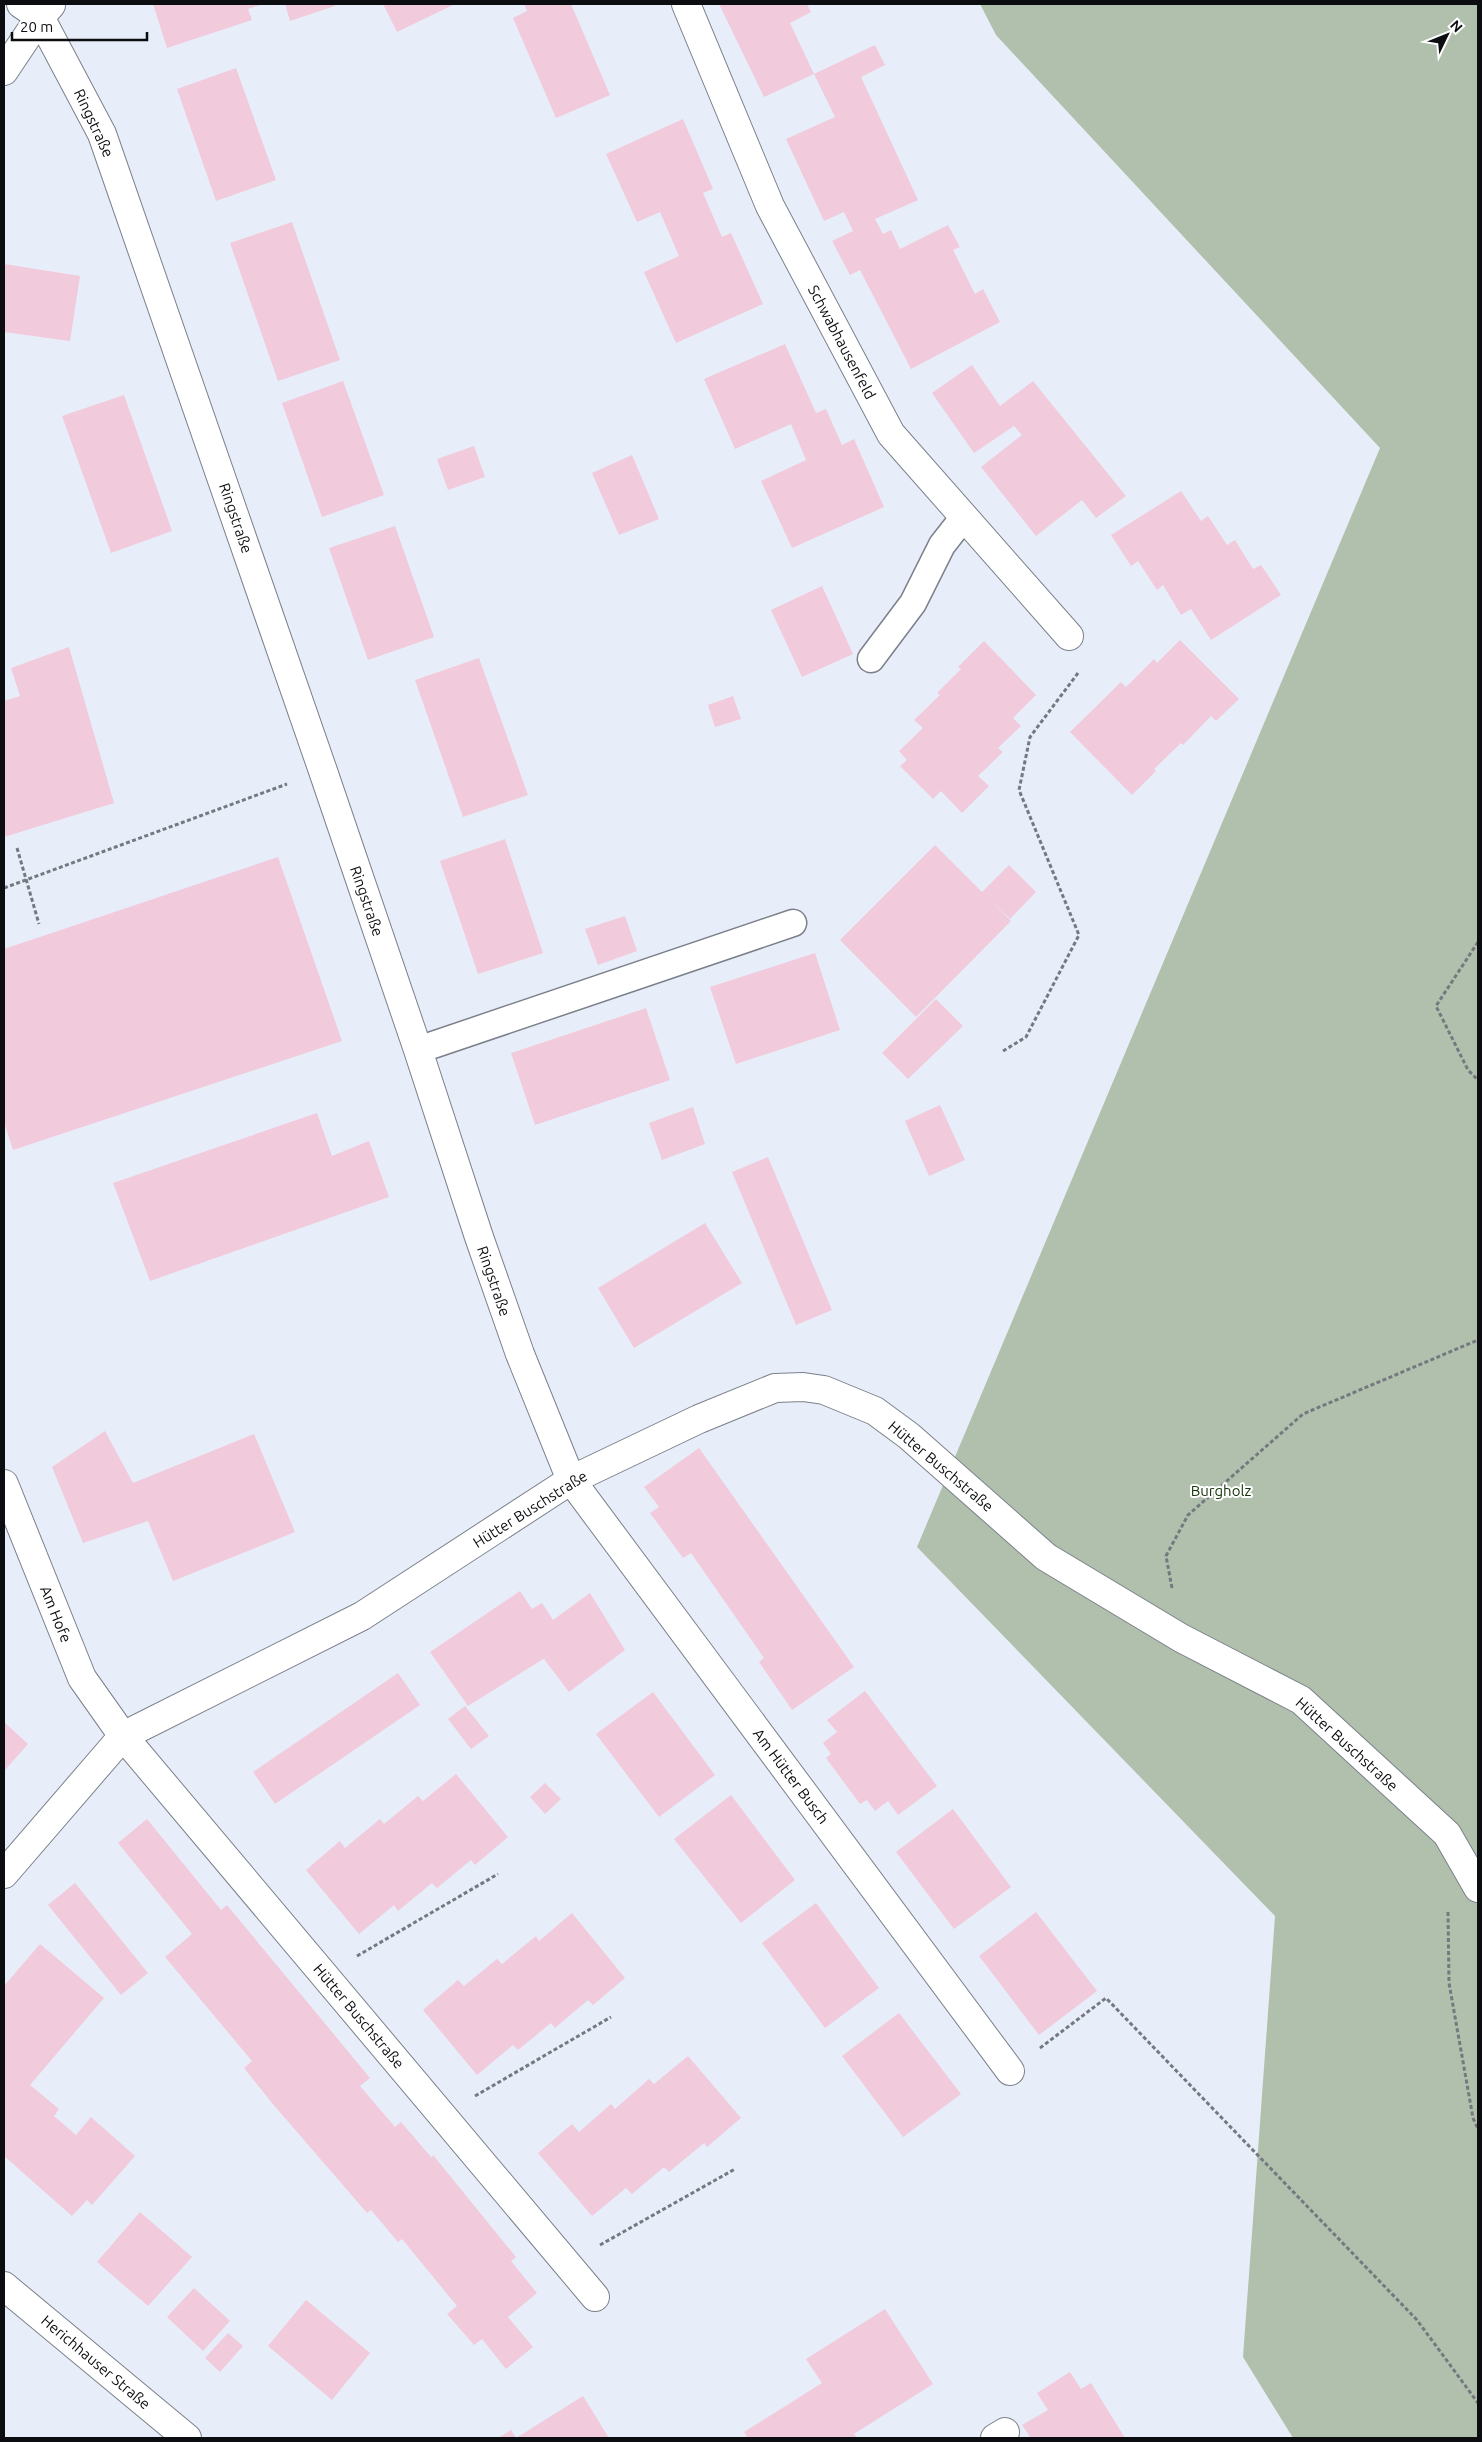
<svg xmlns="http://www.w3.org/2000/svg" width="1482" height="2442" font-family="Ubuntu,sans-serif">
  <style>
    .green { fill: #b0c0ac }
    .building { fill: #f1cadc }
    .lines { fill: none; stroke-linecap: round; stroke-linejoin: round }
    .service-casing { stroke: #7b808a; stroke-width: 29 }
    .minor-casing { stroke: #7b808a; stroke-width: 30 }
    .path { stroke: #74787f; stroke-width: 3; stroke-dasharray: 4 2.5; stroke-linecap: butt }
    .service { stroke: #fff; stroke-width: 26 }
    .minor { stroke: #fff; stroke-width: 28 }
    .labels { text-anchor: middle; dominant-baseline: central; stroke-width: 4; stroke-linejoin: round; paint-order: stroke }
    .street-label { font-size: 15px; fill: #0b0d10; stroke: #fff }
    .park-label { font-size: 15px; fill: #123307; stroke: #fff }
  </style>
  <rect width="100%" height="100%" fill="#e8eef9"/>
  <polygon class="green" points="980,4 1478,4 1478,2438 1293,2438 1243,2357 1275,1916 917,1547 1380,448 996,35"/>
  <g class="building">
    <polygon points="153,4 263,4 248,9 252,20 167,48"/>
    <polygon points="285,4 335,4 335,6 290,21"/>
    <polygon points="383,4 455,4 397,32"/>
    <polygon points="524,4 571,4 610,95 556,118 513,18 527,11"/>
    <polygon points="719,4 807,4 811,12 790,23 814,74 764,97"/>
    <polygon points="875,45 885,65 861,77 918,200 875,219 883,234 891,230 900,249 948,225 960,247 953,250 975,294 983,289 1000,322 911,369 860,270 850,275 832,241 853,231 844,212 824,221 786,139 835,117 814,74"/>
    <polygon points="236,68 276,180 216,201 177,89"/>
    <polygon points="683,119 713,189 703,193 722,237 731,233 763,304 676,343 644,272 679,256 660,212 637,222 606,154"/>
    <polygon points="292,222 340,360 278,381 230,243"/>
    <polygon points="4,264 80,276 70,341 4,332"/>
    <polygon points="785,344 816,413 826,409 842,445 854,439 884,507 792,548 761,481 806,460 791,424 735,449 704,379"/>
    <polygon points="972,365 1000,406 1033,381 1126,496 1096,518 1082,500 1036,536 981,467 1022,435 1014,426 974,453 932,393"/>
    <polygon points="343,381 384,495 322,517 282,403"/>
    <polygon points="124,395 172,531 111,553 62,416"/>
    <polygon points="474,446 485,477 448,490 437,459"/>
    <polygon points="632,455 659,519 619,535 592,473"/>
    <polygon points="1181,491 1201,521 1208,516 1227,545 1235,540 1253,569 1261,565 1281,595 1211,640 1191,609 1181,615 1163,585 1157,590 1138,561 1131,566 1111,535"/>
    <polygon points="395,526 434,637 368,660 329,548"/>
    <polygon points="822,586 853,654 802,677 771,610"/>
    <polygon points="1180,640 1239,699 1216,721 1211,716 1183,745 1181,743 1154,769 1156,771 1132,795 1070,732 1121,682 1126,687 1154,659 1157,663"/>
    <polygon points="984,641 1036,695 1013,718 1021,726 998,748 1003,752 978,776 989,786 962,813 941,791 933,799 900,766 907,760 899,751 923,728 914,720 940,695 937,693 961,669 958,667"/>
    <polygon points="69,647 114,803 4,837 4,701 20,696 11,668"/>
    <polygon points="479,658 528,795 463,817 415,680"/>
    <polygon points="733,696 741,719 715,727 708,705"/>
    <polygon points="505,839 543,953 478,974 440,861"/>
    <polygon points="935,845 982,892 1009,865 1036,892 1010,919 990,900 1011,921 916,1017 840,940"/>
    <polygon points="278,857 342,1041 13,1150 4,1122 4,949"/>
    <polygon points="625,916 637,951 598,965 585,929"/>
    <polygon points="815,953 840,1030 736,1064 710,987"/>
    <polygon points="936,999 963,1026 908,1079 882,1053"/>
    <polygon points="646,1008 670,1080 535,1125 511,1053"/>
    <polygon points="940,1105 965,1160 929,1176 905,1121"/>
    <polygon points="693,1107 705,1144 662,1160 649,1123"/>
    <polygon points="317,1113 332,1156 369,1141 389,1197 150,1281 113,1183"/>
    <polygon points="768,1157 832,1310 796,1325 732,1172"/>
    <polygon points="705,1223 742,1283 634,1348 598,1288"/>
    <polygon points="105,1431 133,1483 254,1434 295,1532 173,1581 148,1521 83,1543 52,1467"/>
    <polygon points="699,1448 854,1667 792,1710 759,1662 764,1658 691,1553 683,1558 650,1513 659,1507 644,1487"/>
    <polygon points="520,1591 532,1609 542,1603 553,1620 590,1593 625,1650 569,1692 544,1659 553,1653 468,1706 430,1652"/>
    <polygon points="398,1673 420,1705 275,1804 253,1772"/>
    <polygon points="865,1691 937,1786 898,1815 888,1801 875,1811 867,1800 860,1804 826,1758 831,1754 823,1743 837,1732 827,1720"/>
    <polygon points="653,1692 715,1775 659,1817 596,1734"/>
    <polygon points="465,1706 489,1736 471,1749 448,1719"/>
    <polygon points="4,1722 28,1744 4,1771"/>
    <polygon points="456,1774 508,1837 475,1865 471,1860 437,1888 432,1883 398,1911 394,1905 359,1934 306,1870 340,1841 345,1848 380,1819 384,1824 418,1796 423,1801"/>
    <polygon points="545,1783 561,1799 545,1814 530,1797"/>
    <polygon points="731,1795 795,1880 741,1923 674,1839"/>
    <polygon points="953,1809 1011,1887 954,1929 896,1852"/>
    <polygon points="147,1819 221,1910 227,1905 370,2078 360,2086 395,2127 401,2122 432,2158 433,2155 516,2257 511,2261 537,2293 508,2317 533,2347 506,2369 482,2339 474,2345 447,2314 457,2306 402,2239 398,2242 371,2210 367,2213 272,2103 244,2068 252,2061 165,1957 192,1934 118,1843"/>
    <polygon points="75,1883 148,1973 121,1995 48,1905"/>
    <polygon points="816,1903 879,1988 825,2028 762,1943"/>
    <polygon points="1036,1912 1097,1991 1039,2035 979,1956"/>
    <polygon points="572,1913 625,1978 593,2005 588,2000 555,2028 551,2023 518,2050 513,2045 477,2075 423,2010 458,1980 464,1986 497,1959 502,1964 536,1936 539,1941"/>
    <polygon points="40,1944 104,1998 30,2085 59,2109 54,2116 76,2135 91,2117 135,2156 92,2205 87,2200 72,2216 4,2156 4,1986"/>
    <polygon points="899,2013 961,2094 903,2137 842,2056"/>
    <polygon points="688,2056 741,2118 707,2147 704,2143 669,2172 664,2167 632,2194 626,2188 592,2216 538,2153 572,2124 579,2132 611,2104 615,2109 649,2079 654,2084"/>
    <polygon points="140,2212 192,2257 148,2306 97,2262"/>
    <polygon points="194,2288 230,2321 203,2351 167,2317"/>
    <polygon points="306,2300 370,2353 332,2400 268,2346"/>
    <polygon points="885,2309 933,2384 854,2434 857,2438 748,2438 744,2432 822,2383 806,2359"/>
    <polygon points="228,2333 243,2346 220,2372 205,2358"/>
    <polygon points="1070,2372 1081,2389 1091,2383 1125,2438 1031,2438 1022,2425 1048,2410 1037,2393"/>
    <polygon points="583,2396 609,2438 516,2438"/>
    <polygon points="511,2430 516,2438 498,2438"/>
  </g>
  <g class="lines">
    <g class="service-casing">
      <g id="service">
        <polyline points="871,659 913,603 942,545 964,517"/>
        <polyline points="418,1050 793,923"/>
      </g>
    </g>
    <g class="minor-casing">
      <g id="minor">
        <polyline points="21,4 40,17 102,134 323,771 418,1050 479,1237 520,1354 571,1480 1010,2071"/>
        <polyline points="686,4 770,206 891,434 1069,636"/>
        <polyline points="4,71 40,17 51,5"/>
        <polyline points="4,1484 82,1678 123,1736 595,2297"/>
        <polyline points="4,1874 123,1736 362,1616 571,1480 699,1419 775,1388 803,1387 824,1390 875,1411 909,1436 1046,1557 1181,1638 1301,1700 1447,1834 1478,1888"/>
        <polyline points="4,2286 187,2438"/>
        <polyline points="995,2438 1005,2432"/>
      </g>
    </g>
    <g class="path">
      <polyline points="17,848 39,924"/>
      <polyline points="4,888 287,784"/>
      <polyline points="1478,942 1436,1006 1468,1070 1478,1080"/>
      <polyline points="1003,1051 1026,1037 1079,935 1019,790 1030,737 1078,673"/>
      <polyline points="1172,1588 1166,1556 1188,1515 1303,1414 1478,1340"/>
      <polyline points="1448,1912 1449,1983 1473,2118 1478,2129"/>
      <polyline points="357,1956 498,1874"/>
      <polyline points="1040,2048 1106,1998 1417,2320 1478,2403"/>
      <polyline points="475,2096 611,2017"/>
      <polyline points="600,2245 735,2169"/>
    </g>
    <use href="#service" class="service"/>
    <use href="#minor" class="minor"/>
  </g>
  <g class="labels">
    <g class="street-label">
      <text transform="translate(94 123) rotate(65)">Ringstraße</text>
      <text transform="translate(842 342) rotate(62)">Schwabhausenfeld</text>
      <text transform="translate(236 518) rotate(71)">Ringstraße</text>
      <text transform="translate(367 901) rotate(71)">Ringstraße</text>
      <text transform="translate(494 1281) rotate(71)">Ringstraße</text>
      <text transform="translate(941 1466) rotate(40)">Hütter Buschstraße</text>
      <text transform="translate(530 1509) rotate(-32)">Hütter Buschstraße</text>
      <text transform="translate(56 1614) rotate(68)">Am Hofe</text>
      <text transform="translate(1347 1744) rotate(42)">Hütter Buschstraße</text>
      <text transform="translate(791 1776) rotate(53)">Am Hütter Busch</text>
      <text transform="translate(359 2016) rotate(50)">Hütter Buschstraße</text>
      <text transform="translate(96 2362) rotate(40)">Herichhauser Straße</text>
    </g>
    <g class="park-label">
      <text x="1221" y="1490">Burgholz</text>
    </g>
  </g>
  <rect width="1482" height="2442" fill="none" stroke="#0b0d10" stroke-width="10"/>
  <g transform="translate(1447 35) rotate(47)" stroke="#ffffff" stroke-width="4" paint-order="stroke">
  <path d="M0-4L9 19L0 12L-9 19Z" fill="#0b0d10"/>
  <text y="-8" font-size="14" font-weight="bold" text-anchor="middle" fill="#0b0d10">N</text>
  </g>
  <path d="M12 32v8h135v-8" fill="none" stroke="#0b0d10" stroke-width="2.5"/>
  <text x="20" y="32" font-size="15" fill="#0b0d10" stroke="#ffffff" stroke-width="4" paint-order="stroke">20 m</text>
</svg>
